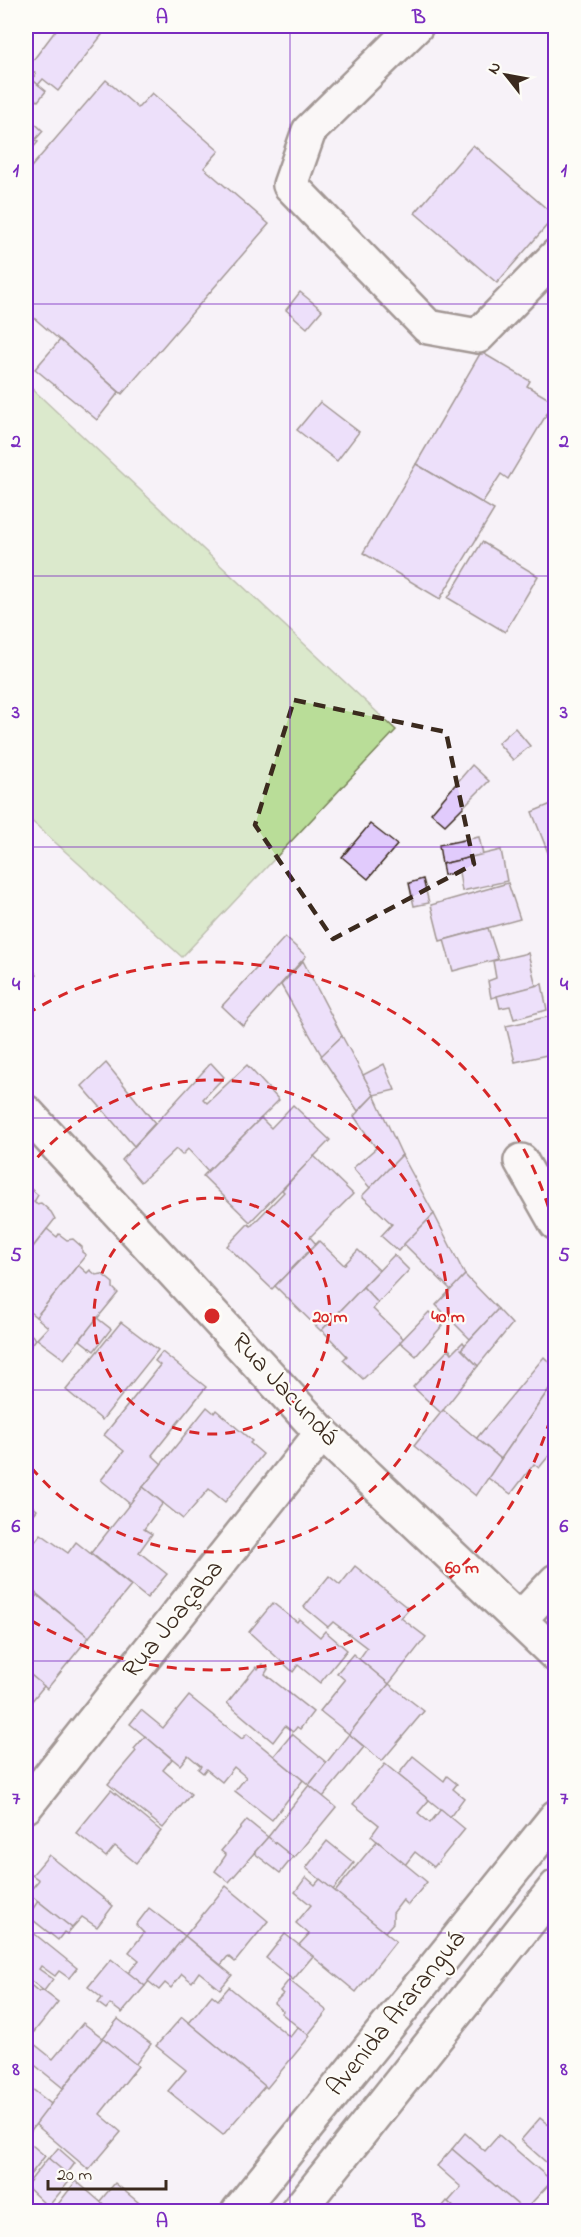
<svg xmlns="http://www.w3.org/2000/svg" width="581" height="2237" font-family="'Indie Flower',sans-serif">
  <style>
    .green { fill: #b9dd98; stroke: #7a845b; stroke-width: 1.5 }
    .building { fill: #e1cbfc; stroke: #3b2a1e; stroke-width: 1.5 }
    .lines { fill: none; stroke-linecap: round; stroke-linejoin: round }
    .minor-casing { stroke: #3b2a1e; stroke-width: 38 }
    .minor { stroke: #fdfcf7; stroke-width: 33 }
    .marked { fill: none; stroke: #3b2a1e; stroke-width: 4.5; stroke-dasharray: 12 8; stroke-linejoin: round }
    .grid { fill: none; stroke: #7b2cbf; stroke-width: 1.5; stroke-opacity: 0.55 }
    .ring { fill: none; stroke: #d62828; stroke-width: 3; stroke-dasharray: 10 8 }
    .labels { text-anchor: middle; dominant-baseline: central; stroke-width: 4.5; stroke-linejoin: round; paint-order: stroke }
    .street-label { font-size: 26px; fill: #3b2a1e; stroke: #fdfcf7 }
    .centre { fill: #d62828; stroke: #fdfcf7; stroke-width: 3 }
    .ring-label { font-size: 18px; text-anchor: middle; font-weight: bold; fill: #d62828; stroke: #fdfcf7; stroke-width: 4.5; stroke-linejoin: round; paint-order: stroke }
    .neatline { fill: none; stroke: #7b2cbf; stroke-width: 2 }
    .grid-label { font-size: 20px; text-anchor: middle; font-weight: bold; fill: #7b2cbf }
  </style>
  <rect width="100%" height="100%" fill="#f7f2f8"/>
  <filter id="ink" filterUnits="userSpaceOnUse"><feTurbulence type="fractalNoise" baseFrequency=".0167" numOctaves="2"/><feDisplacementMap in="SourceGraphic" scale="12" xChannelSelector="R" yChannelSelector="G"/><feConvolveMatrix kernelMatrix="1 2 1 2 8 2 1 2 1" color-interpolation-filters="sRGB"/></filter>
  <g filter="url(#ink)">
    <polygon class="green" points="26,383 396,730 182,957 26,816"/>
    <g class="building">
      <polygon points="59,26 90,26 102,35 58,91 43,79 38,85 32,79 36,74 28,67"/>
      <polygon points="26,71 32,76 26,84"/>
      <polygon points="30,78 46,91 38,101 26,92 26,84"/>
      <polygon points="106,80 138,108 152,93 219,151 204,168 269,224 122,394 26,311 26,173"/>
      <polygon points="26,115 43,131 35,140 38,142 26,156"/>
      <polygon points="473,145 555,216 497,283 415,213"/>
      <polygon points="300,292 322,310 307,328 286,310"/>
      <polygon points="60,340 119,392 97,420 35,369"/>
      <polygon points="481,352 530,381 527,386 554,402 508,479 501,474 482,503 416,464"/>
      <polygon points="320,402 359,432 337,461 297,430"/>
      <polygon points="416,464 494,510 440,599 363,553"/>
      <polygon points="482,542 538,576 505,632 448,598"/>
      <polygon points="515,728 530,746 513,760 498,743"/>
      <polygon points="472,765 489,781 445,825 431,813"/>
      <polygon points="556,802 556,853 549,855 532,812"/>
      <polygon points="370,824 397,845 368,879 342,857"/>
      <polygon points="479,837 483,855 442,864 439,845"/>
      <polygon points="501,850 507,881 462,891 459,872 444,875 442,864"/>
      <polygon points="423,879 429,903 414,906 409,883"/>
      <polygon points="508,883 520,919 440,941 431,905"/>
      <polygon points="488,928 498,959 453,971 444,940"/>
      <polygon points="285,937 306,956 243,1026 222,1006"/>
      <polygon points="528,953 536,986 491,998 488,981 496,978 493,961"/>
      <polygon points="26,961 37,975 26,983"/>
      <polygon points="303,961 342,1036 322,1056 281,985"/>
      <polygon points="542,984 547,1010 514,1019 510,1006 500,1008 497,996"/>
      <polygon points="556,1015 556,1053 515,1062 506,1026"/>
      <polygon points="342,1036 374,1095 358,1111 321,1056"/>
      <polygon points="106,1063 155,1123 134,1146 82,1086"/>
      <polygon points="211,1063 224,1077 203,1099 207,1103 247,1065 279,1100 208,1171 188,1149 182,1155 176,1149 141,1182 122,1160"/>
      <polygon points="384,1064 395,1090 374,1095 363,1075"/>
      <polygon points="374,1095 402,1155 370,1188 353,1168 376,1148 354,1116"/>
      <polygon points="293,1105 330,1140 250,1222 203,1176 261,1118 271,1128"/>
      <polygon points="402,1155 434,1214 398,1251 381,1236 392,1224 362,1196"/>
      <polygon points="314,1156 353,1194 310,1237 316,1244 272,1289 227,1246 248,1224 251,1226 284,1192 282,1190"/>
      <polygon points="26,1185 38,1195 34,1202 36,1204 41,1203 51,1212 55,1219 26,1256"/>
      <polygon points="434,1214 465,1275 451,1290 404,1244"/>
      <polygon points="47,1229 57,1237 59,1234 67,1240 73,1239 82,1247 82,1252 86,1255 36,1317 26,1309 26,1256"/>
      <polygon points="319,1241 344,1265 358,1250 379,1270 321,1331 275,1286"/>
      <polygon points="394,1255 409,1270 378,1303 363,1287"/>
      <polygon points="78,1265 87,1273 90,1270 96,1275 102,1274 113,1283 113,1288 118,1293 64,1359 37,1339 48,1327 36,1317"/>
      <polygon points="465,1275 498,1309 470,1339 436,1305"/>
      <polygon points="363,1287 378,1303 373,1309 404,1339 363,1379 343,1360 347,1356 322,1330"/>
      <polygon points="498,1309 512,1324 478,1366 461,1349"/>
      <polygon points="429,1312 443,1325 416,1356 400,1342"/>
      <polygon points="97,1318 111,1329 94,1351 80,1340"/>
      <polygon points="121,1322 158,1350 102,1420 66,1390"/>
      <polygon points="26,1330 36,1339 26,1353"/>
      <polygon points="463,1342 465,1345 461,1349 478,1366 441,1413 413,1387 449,1349 452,1353"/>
      <polygon points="162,1352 206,1387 152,1455 162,1464 130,1504 101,1480 124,1451 104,1435 160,1365 155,1361"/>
      <polygon points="544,1357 556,1369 556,1379 501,1459 476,1439"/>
      <polygon points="556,1379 556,1447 539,1468 534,1464 511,1494 488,1478"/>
      <polygon points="207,1407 214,1413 216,1410 252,1441 250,1443 263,1454 225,1502 209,1489 183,1519 143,1487"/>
      <polygon points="443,1410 501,1459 476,1496 414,1446"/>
      <polygon points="143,1487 163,1503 144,1529 152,1534 139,1552 167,1574 147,1598 91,1553"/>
      <polygon points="26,1501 37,1510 26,1524"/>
      <polygon points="41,1534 68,1553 76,1542 131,1586 89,1637 26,1585 26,1553"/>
      <polygon points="355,1566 409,1609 401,1618 426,1637 389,1684 359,1659 367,1648 333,1622 328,1627 304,1607 329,1576 340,1585"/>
      <polygon points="37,1595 89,1637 47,1689 26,1671 26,1660 29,1655 26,1652 26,1609"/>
      <polygon points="273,1603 297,1622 299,1619 320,1637 325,1631 347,1650 320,1683 298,1665 293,1672 249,1632"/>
      <polygon points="353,1654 389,1684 349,1734 320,1711 345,1680 337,1673"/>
      <polygon points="262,1664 268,1669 265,1674 313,1712 300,1729 297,1727 293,1732 285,1726 273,1742 227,1703 256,1667 258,1669"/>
      <polygon points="26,1671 44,1686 26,1708"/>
      <polygon points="389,1684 424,1711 382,1761 349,1734"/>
      <polygon points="189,1696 242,1739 247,1734 303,1780 272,1820 235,1791 246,1777 234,1767 222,1782 206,1769 203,1773 198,1769 201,1766 188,1755 180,1765 130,1724 141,1710 163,1728"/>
      <polygon points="292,1734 327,1763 309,1785 274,1756"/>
      <polygon points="349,1734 364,1747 323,1797 309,1785"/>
      <polygon points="145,1736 172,1759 163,1770 191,1794 163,1828 108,1784 136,1751 134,1749"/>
      <polygon points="413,1756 444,1781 447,1776 457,1784 453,1789 464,1798 450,1817 398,1775"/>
      <polygon points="385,1764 429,1800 418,1813 430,1823 441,1809 465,1829 434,1867 415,1852 405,1865 371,1836 379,1825 353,1804"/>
      <polygon points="309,1785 336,1807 294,1858 268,1837"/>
      <polygon points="111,1790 161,1831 136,1863 115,1846 106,1857 76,1833"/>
      <polygon points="247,1820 268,1837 229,1882 215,1871 226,1855 221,1851"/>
      <polygon points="268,1837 293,1857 280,1873 254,1853"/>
      <polygon points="327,1841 354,1863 333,1890 306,1868"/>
      <polygon points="377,1841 427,1882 408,1905 403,1900 393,1913 393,1923 385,1932 335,1892"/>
      <polygon points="49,1855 113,1906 97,1927 82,1917 72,1928 28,1893 39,1880 32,1875"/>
      <polygon points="306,1877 315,1885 320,1879 396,1941 356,1992 299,1945 309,1934 296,1923 311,1905 295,1892"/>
      <polygon points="226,1886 268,1921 235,1962 228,1956 221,1965 185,1936"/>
      <polygon points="38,1901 72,1928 67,1934 64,1932 58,1940 28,1916"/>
      <polygon points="149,1908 185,1936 145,1986 128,1973 139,1960 129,1952 144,1933 136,1925"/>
      <polygon points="26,1927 77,1968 69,1978 59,1971 55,1976 41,1966 39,1969 53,1979 44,1991 26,1977"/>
      <polygon points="285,1934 313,1956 293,1980 266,1958"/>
      <polygon points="185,1936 232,1975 220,1989 199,1972 192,1982 182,1974 171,1988 165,1983 159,1990 148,1981"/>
      <polygon points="111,1959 145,1986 122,2013 110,2004 106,2009 98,2003 102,1998 88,1987"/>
      <polygon points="289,1980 327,2011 308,2035 281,2013 283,2011 274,2003 283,1994 280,1991"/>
      <polygon points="26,1981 39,1992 42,1990 58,2002 26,2042"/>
      <polygon points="229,1987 290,2037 298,2027 310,2036 267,2088 189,2023 212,1995 218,2000"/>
      <polygon points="182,2017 265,2086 223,2135 168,2091 186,2070 156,2046"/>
      <polygon points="118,2019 151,2044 135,2065 103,2038"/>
      <polygon points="83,2023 103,2038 63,2088 26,2058 26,2042 28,2039 53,2059"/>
      <polygon points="103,2038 138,2066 100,2114 121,2132 89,2170 35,2124"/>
      <polygon points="26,2084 51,2104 26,2137"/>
      <polygon points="540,2118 556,2131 556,2171 521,2140"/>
      <polygon points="465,2133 485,2151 499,2135 552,2181 524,2211 452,2149"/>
      <polygon points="26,2140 45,2156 26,2180"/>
      <polygon points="58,2148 75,2163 67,2174 49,2159"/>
      <polygon points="452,2149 518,2205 513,2212 459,2212 448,2202 461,2187 437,2166"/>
      <polygon points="48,2158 72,2178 48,2207 26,2186"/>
      <polygon points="76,2181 104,2205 100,2209 103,2212 52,2212"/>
      <polygon points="115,2183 150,2212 112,2212 100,2201"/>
      <polygon points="447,2201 448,2202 459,2212 438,2212"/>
    </g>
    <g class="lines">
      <g class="minor-casing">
        <g id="minor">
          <polyline points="416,26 309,131 290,185 428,327 478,336 556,256"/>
          <polyline points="26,1112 322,1433 556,1655"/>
          <polyline points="521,1161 556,1223"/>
          <polyline points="519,1620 556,1581"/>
          <polyline points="26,1806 322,1433"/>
          <polyline points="238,2212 556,1817"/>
          <polyline points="297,2212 556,1887"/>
        </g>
      </g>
      <use href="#minor" class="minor"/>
    </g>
  </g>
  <path d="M0 0H581V2237H0ZM 294,700 L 446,732 L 474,864 L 333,939 L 255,825 Z" fill="#f7f2f8" fill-opacity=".55" fill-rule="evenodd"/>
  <path class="marked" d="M 294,700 L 446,732 L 474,864 L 333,939 L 255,825 Z"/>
  <path class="grid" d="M 290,26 L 290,2212M 26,304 L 556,304M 26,576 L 556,576M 26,847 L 556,847M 26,1118 L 556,1118M 26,1390 L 556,1390M 26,1661 L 556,1661M 26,1933 L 556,1933"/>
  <g class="ring">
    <circle cx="212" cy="1316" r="118"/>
    <path d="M26 1171A236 236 0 1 1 26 1461"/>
    <path d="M555 1402A354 354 0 0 1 27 1618M27 1014A354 354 0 0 1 555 1230"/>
  </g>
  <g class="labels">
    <g class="street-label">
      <text transform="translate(284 1390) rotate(47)">Rua Jacundá</text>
      <text transform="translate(174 1620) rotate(-51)">Rua Joaçaba</text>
      <text transform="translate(397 2014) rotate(-51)">Avenida Araranguá</text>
    </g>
  </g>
  <circle cx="212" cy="1316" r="9" class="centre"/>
  <g class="ring-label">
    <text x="330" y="1322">20 m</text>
    <text x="448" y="1322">40 m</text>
    <text x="462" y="1573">60 m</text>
  </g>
  <rect width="581" height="2237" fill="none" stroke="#fdfcf7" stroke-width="66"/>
  <g transform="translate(506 75) rotate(301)" stroke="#fdfcf7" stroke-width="4.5" paint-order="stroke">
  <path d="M0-4.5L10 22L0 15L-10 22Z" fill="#3b2a1e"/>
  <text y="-9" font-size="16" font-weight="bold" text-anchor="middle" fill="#3b2a1e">N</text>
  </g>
  <path d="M48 2180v9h118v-9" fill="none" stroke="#3b2a1e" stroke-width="3"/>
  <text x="57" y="2180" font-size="18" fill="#3b2a1e" stroke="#fdfcf7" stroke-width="4.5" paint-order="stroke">20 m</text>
  <rect x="33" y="33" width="515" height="2171" class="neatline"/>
  <g class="grid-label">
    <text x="162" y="23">A</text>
    <text x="419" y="23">B</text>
    <text x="16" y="176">1</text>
    <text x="564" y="176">1</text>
    <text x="16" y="447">2</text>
    <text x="564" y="447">2</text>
    <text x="16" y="718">3</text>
    <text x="564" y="718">3</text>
    <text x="16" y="990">4</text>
    <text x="564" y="990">4</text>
    <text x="16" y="1261">5</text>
    <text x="564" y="1261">5</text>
    <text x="16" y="1532">6</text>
    <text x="564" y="1532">6</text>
    <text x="16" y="1804">7</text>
    <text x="564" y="1804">7</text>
    <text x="16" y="2075">8</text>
    <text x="564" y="2075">8</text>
    <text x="162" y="2227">A</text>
    <text x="419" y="2227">B</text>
  </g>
</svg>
